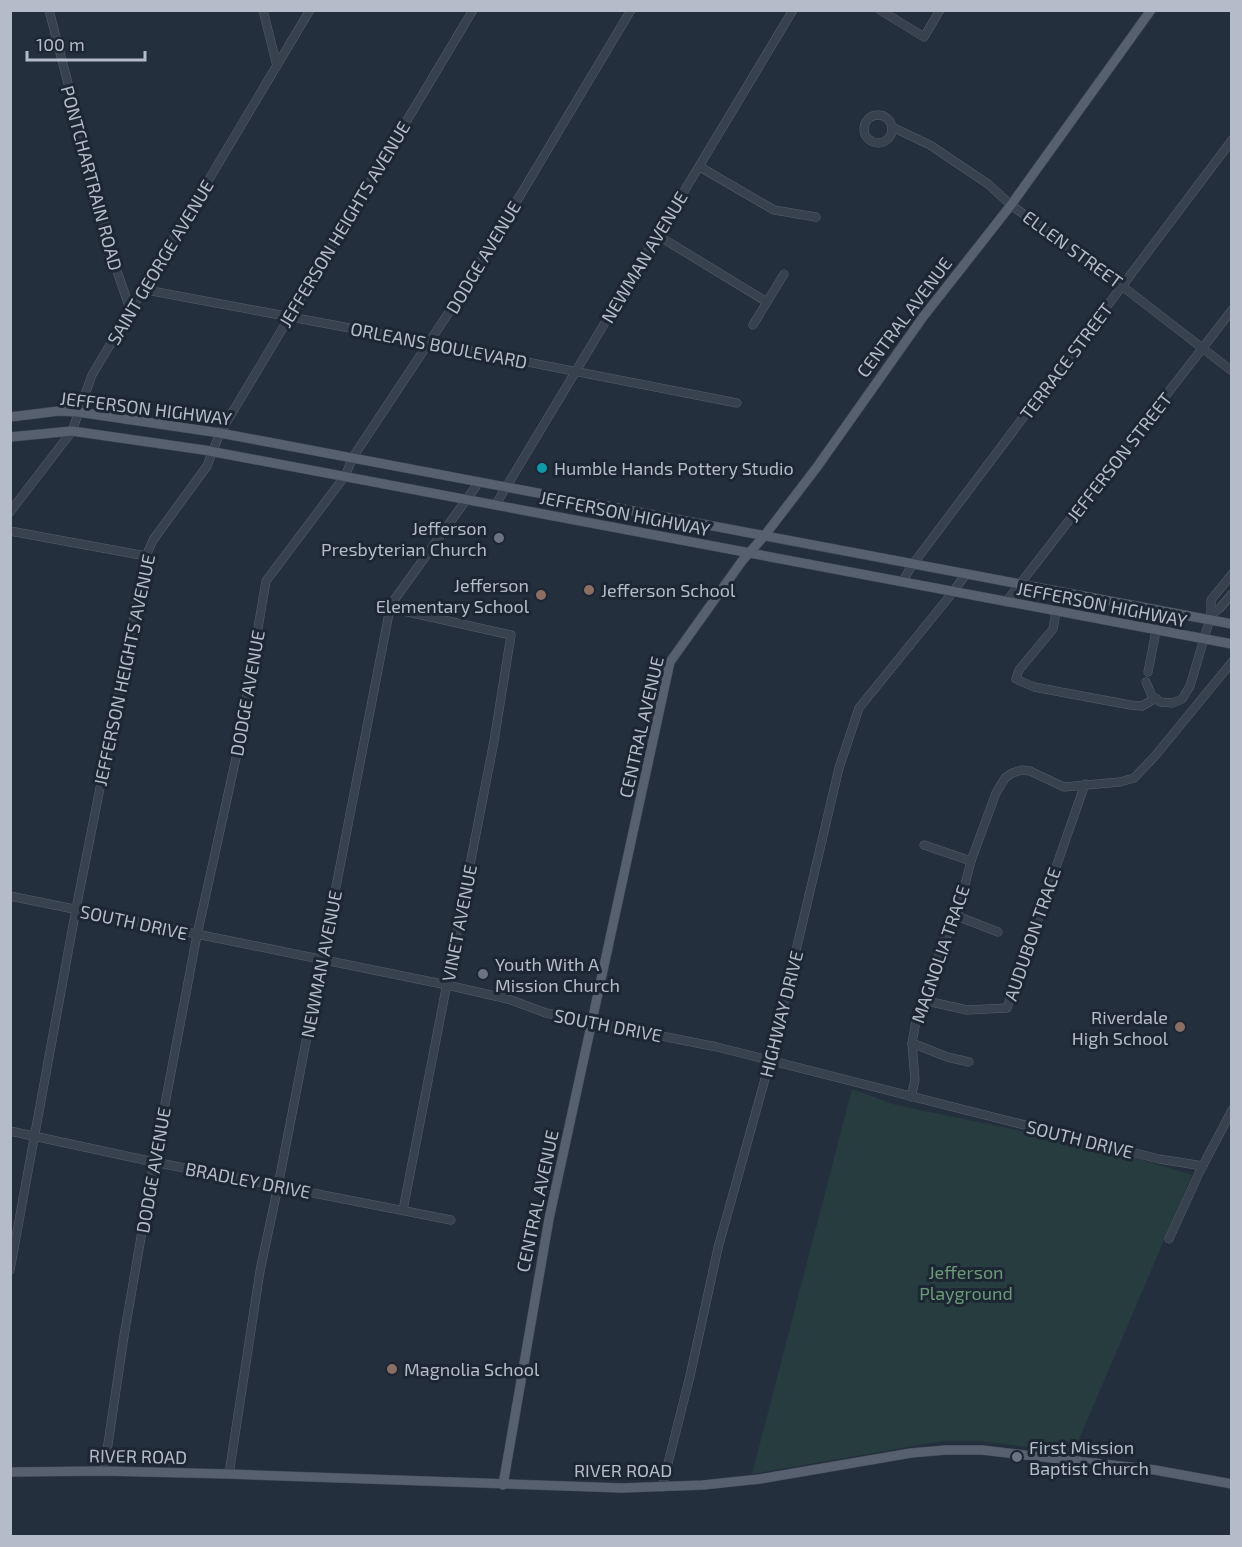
<svg xmlns="http://www.w3.org/2000/svg" width="1242" height="1547" font-family="'Exo 2',sans-serif">
  <style>
    .green { fill: #263c3f }
    .lines { fill: none; stroke-linecap: round; stroke-linejoin: round }
    .minor-casing { stroke: #565f6c; stroke-width: 9 }
    .major-casing { stroke: #414a57; stroke-width: 10 }
    .minor { stroke: #38414e; stroke-width: 8 }
    .major { stroke: #56606e; stroke-width: 9 }
    .culture-dot { fill: #0f9aa8; stroke: #1d2633; stroke-width: 2 }
    .worship-dot { fill: #6b7280; stroke: #1d2633; stroke-width: 2 }
    .education-dot { fill: #8d6e63; stroke: #1d2633; stroke-width: 2 }
    .labels { text-anchor: middle; dominant-baseline: central; stroke-width: 6; stroke-linejoin: round; paint-order: stroke }
    .street-label { font-size: 18px; fill: #b4bcc9; stroke: #1d2633 }
    .poi-label { font-size: 18px; fill: #b4bcc9; stroke: #1d2633; text-anchor: start }
    .park-label { font-size: 18px; fill: #6b9a76; stroke: #1d2633 }
  </style>
  <rect width="100%" height="100%" fill="#242f3e"/>
  <polygon class="green" points="852,1089 896,1105 1103,1148 1192,1175 1073,1453 981,1441 943,1441 752,1474"/>
  <g class="lines">
    <g class="minor-casing">
      <g id="minor">
        <polyline points="49,10 115,265 130,309"/>
        <polyline points="263,10 277,66"/>
        <polyline points="880,10 924,37 940,10"/>
        <circle cx="878" cy="129" r="14"/>
        <polyline points="892,127 930,145 988,184 1011,205 1122,286 1232,371"/>
        <polyline points="700,167 774,210 816,217"/>
        <polyline points="657,235 767,302 784,274"/>
        <polyline points="141,289 430,343 737,403"/>
        <polyline points="753,325 767,302"/>
        <polyline points="496,504 793,10"/>
        <polyline points="10,512 72,431 92,375 310,10"/>
        <polyline points="10,531 146,556"/>
        <polyline points="902,582 913,564 1232,140"/>
        <polyline points="1006,602 1232,310"/>
        <polyline points="390,608 511,635 494,741 403,1210"/>
        <polyline points="1056,612 1053,629 1019,670 1016,679 1034,687 1130,705 1142,706 1156,698"/>
        <polyline points="1211,615 1220,608 1232,594"/>
        <polyline points="1148,672 1156,631"/>
        <polyline points="1146,682 1152,696 1160,702 1173,703 1182,699 1190,686 1211,615 1211,600 1232,574"/>
        <polyline points="971,861 996,793 1005,778 1012,773 1022,770 1030,771 1064,787 1120,782 1134,778 1155,756 1232,662"/>
        <polyline points="10,896 447,985 508,999 546,1013 717,1047 1159,1159 1203,1166"/>
        <polyline points="957,916 998,932"/>
        <polyline points="927,1001 967,1010 1007,1008 1085,784"/>
        <polyline points="912,1043 947,1057 969,1062"/>
        <polyline points="911,1097 915,1080 912,1043 916,1021 927,1001 940,949 957,916 971,861 924,845"/>
        <polyline points="10,1131 154,1162 451,1220"/>
        <polyline points="1169,1239 1199,1173 1232,1110"/>
        <polyline points="10,1270 76,909 146,556 153,540 207,466 220,433 473,10"/>
        <polyline points="104,1471 124,1336 154,1162 197,935 236,758 266,581 345,476 353,457 463,291 631,10"/>
        <polyline points="229,1474 260,1271 278,1186 390,608 392,603 479,482"/>
        <polyline points="662,1487 690,1376 718,1248 770,1061 839,768 859,708 953,592 966,574"/>
      </g>
    </g>
    <g class="major-casing">
      <g id="major">
        <polyline points="10,417 59,411 78,412 220,433 1232,624"/>
        <polyline points="10,437 72,431 204,450 1232,644"/>
        <polyline points="10,1472 104,1471 229,1474 622,1488 703,1485 760,1479 911,1453 946,1450 982,1450 1155,1470 1232,1484"/>
        <polyline points="503,1485 549,1219 670,662 742,561 765,535 817,467 923,317 1011,205 1151,10"/>
      </g>
    </g>
    <use href="#minor" class="minor"/>
    <use href="#major" class="major"/>
  </g>
  <circle class="culture-dot" cx="542" cy="468" r="6"/>
  <g class="worship-dot">
    <circle cx="499" cy="538" r="6"/>
    <circle cx="483" cy="974" r="6"/>
    <circle cx="1017" cy="1457" r="6"/>
  </g>
  <g class="education-dot">
    <circle cx="589" cy="590" r="6"/>
    <circle cx="541" cy="595" r="6"/>
    <circle cx="1180" cy="1027" r="6"/>
    <circle cx="392" cy="1369" r="6"/>
  </g>
  <g class="labels">
    <g class="street-label">
      <text transform="translate(92 178) rotate(75)">PONTCHARTRAIN ROAD</text>
      <text transform="translate(344 224) rotate(-59)">JEFFERSON HEIGHTS AVENUE</text>
      <text transform="translate(1073 249) rotate(36)">ELLEN STREET</text>
      <text transform="translate(483 257) rotate(-59)">DODGE AVENUE</text>
      <text transform="translate(644 257) rotate(-59)">NEWMAN AVENUE</text>
      <text transform="translate(160 262) rotate(-59)">SAINT GEORGE AVENUE</text>
      <text transform="translate(904 317) rotate(-53)">CENTRAL AVENUE</text>
      <text transform="translate(439 345) rotate(11)">ORLEANS BOULEVARD</text>
      <text transform="translate(1066 361) rotate(-53)">TERRACE STREET</text>
      <text transform="translate(146 408) rotate(7)">JEFFERSON HIGHWAY</text>
      <text transform="translate(1119 457) rotate(-52)">JEFFERSON STREET</text>
      <text transform="translate(625 513) rotate(11)">JEFFERSON HIGHWAY</text>
      <text transform="translate(1102 604) rotate(11)">JEFFERSON HIGHWAY</text>
      <text transform="translate(124 670) rotate(-78)">JEFFERSON HEIGHTS AVENUE</text>
      <text transform="translate(247 693) rotate(-80)">DODGE AVENUE</text>
      <text transform="translate(641 727) rotate(-77)">CENTRAL AVENUE</text>
      <text transform="translate(134 922) rotate(12)">SOUTH DRIVE</text>
      <text transform="translate(459 923) rotate(-79)">VINET AVENUE</text>
      <text transform="translate(1032 934) rotate(-71)">AUDUBON TRACE</text>
      <text transform="translate(940 954) rotate(-71)">MAGNOLIA TRACE</text>
      <text transform="translate(321 964) rotate(-79)">NEWMAN AVENUE</text>
      <text transform="translate(781 1014) rotate(-76)">HIGHWAY DRIVE</text>
      <text transform="translate(608 1025) rotate(11)">SOUTH DRIVE</text>
      <text transform="translate(1080 1139) rotate(14)">SOUTH DRIVE</text>
      <text transform="translate(153 1170) rotate(-80)">DODGE AVENUE</text>
      <text transform="translate(248 1180) rotate(11)">BRADLEY DRIVE</text>
      <text transform="translate(537 1201) rotate(-78)">CENTRAL AVENUE</text>
      <text transform="translate(138 1456) rotate(1)">RIVER ROAD</text>
      <text x="623" y="1470">RIVER ROAD</text>
    </g>
    <g class="poi-label">
      <text x="554" y="468">Humble Hands Pottery Studio</text>
      <text x="487" y="528" text-anchor="end">Jefferson<tspan x="487" dy="21">Presbyterian Church</tspan></text>
      <text x="529" y="585" text-anchor="end">Jefferson<tspan x="529" dy="21">Elementary School</tspan></text>
      <text x="601" y="590">Jefferson School</text>
      <text x="495" y="964">Youth With A<tspan x="495" dy="21">Mission Church</tspan></text>
      <text x="1168" y="1017" text-anchor="end">Riverdale<tspan x="1168" dy="21">High School</tspan></text>
      <text x="404" y="1369">Magnolia School</text>
      <text x="1029" y="1447">First Mission<tspan x="1029" dy="21">Baptist Church</tspan></text>
    </g>
    <g class="park-label">
      <text x="966" y="1272">Jefferson<tspan x="966" dy="21">Playground</tspan></text>
    </g>
  </g>
  <rect width="1242" height="1547" fill="none" stroke="#b4bcc9" stroke-width="24"/>
  <path d="M27 51v9h118v-9" fill="none" stroke="#b4bcc9" stroke-width="3"/>
  <text x="36" y="51" font-size="18" fill="#b4bcc9" stroke="#1d2633" stroke-width="4.5" paint-order="stroke">100 m</text>
</svg>
